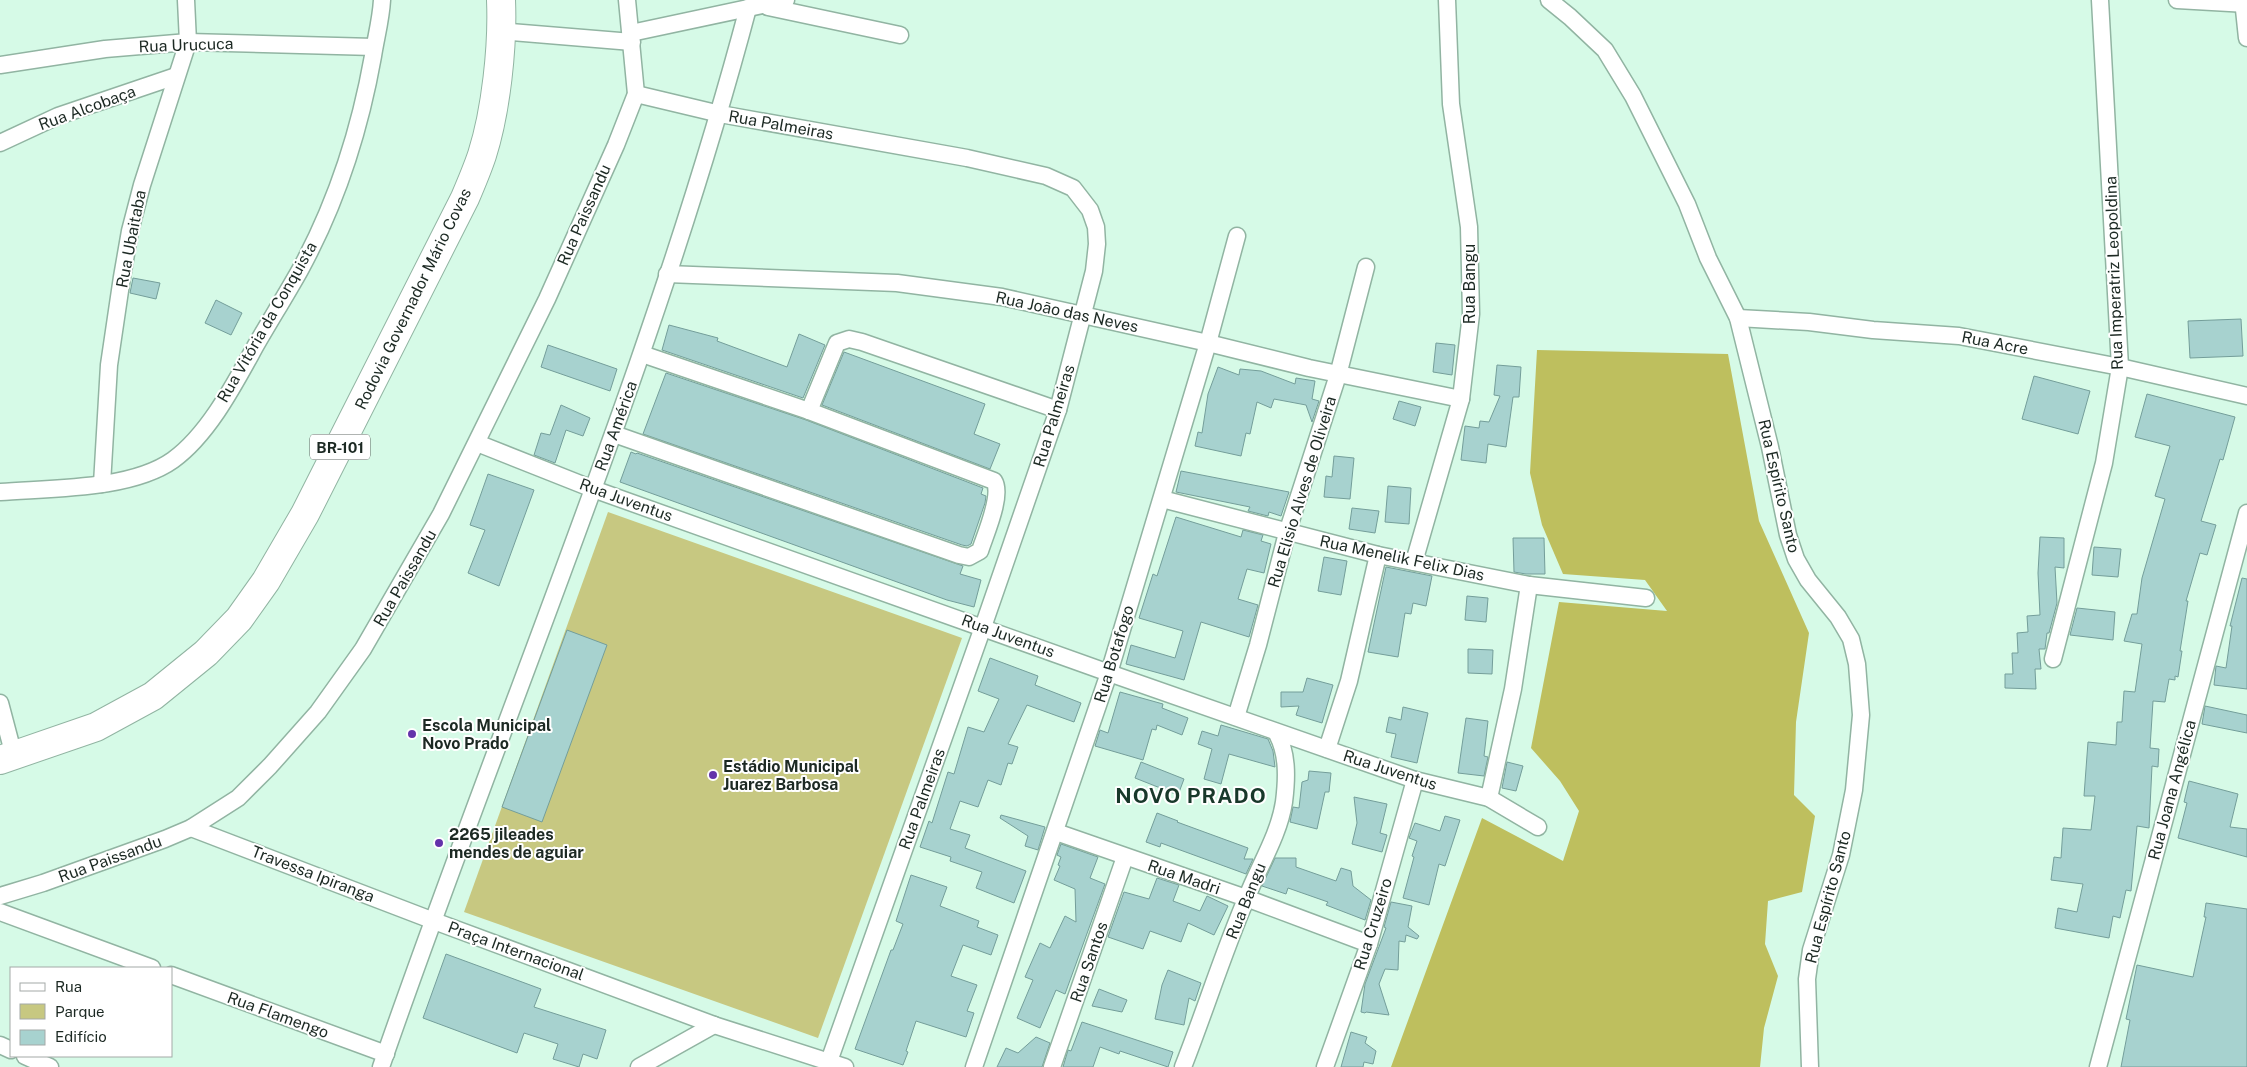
<svg xmlns="http://www.w3.org/2000/svg" width="2247" height="1067" font-family="'Public Sans',sans-serif">
  <style>
    .green { fill: #c7c881 }
    .forest { fill: #bebf5e }
    .building { fill: #a7d2cf; stroke: #749e9a }
    .lines { fill: none; stroke-linecap: round; stroke-linejoin: round }
    .street-casing { stroke: #91b4a2; stroke-width: 19 }
    .highway-casing { stroke: #91b4a2; stroke-width: 30 }
    .street { stroke: #fff; stroke-width: 16 }
    .highway { stroke: #fff; stroke-width: 28 }
    .poi-dot { fill: #6433ab; stroke: #fff; stroke-width: 2 }
    .labels { text-anchor: middle; dominant-baseline: central; stroke-width: 4; stroke-linejoin: round; paint-order: stroke }
    .shield { fill: #fff; stroke: #606965; stroke-width: 1 }
    .shield-label { font-size: 15px; font-weight: bold; fill: #1c2923 }
    .street-label { font-size: 16px; fill: #1c2923; stroke: #fff }
    .poi-label { font-size: 16px; font-weight: bold; fill: #1c2923; stroke: #fff; text-anchor: start }
    .district-label { font-size: 21px; font-weight: bold; letter-spacing: 1px; fill: #18382a; stroke: #fff }
  </style>
  <rect width="100%" height="100%" fill="#d6fae7"/>
  <polygon class="green" points="608,512 962,638 818,1038 464,912"/>
  <polygon class="forest" points="1537,350 1728,354 1759,521 1809,633 1796,722 1794,795 1815,816 1802,892 1768,901 1765,944 1778,976 1764,1028 1760,1067 1391,1067 1482,818 1563,861 1579,811 1560,781 1531,748 1559,602 1667,611 1645,580 1563,574 1542,525 1530,473"/>
  <g class="building">
    <polygon points="133,278 160,283 156,299 130,293"/>
    <polygon points="216,300 242,313 231,335 205,323"/>
    <polygon points="2241,319 2243,356 2190,358 2188,321"/>
    <polygon points="669,325 718,338 717,341 787,367 799,334 825,345 803,398 662,350"/>
    <polygon points="1436,343 1455,345 1452,375 1433,372"/>
    <polygon points="548,345 617,369 610,391 541,367"/>
    <polygon points="844,352 985,404 974,434 1000,444 990,469 822,405"/>
    <polygon points="1497,365 1521,367 1519,397 1513,397 1506,447 1488,444 1486,463 1461,460 1465,426 1479,428 1480,421 1489,422 1500,396 1494,395"/>
    <polygon points="1218,367 1239,375 1240,369 1261,371 1295,384 1296,378 1315,381 1312,399 1319,401 1312,422 1306,405 1274,399 1271,408 1257,402 1250,434 1246,433 1241,456 1195,446 1198,432 1202,433 1208,394"/>
    <polygon points="666,373 806,420 983,488 981,494 986,496 985,503 971,544 967,546 962,545 643,434"/>
    <polygon points="2034,376 2090,391 2078,434 2022,419"/>
    <polygon points="2147,394 2235,417 2223,460 2220,459 2201,521 2216,525 2207,555 2200,553 2186,601 2188,601 2180,651 2182,651 2178,677 2175,676 2175,680 2169,679 2165,702 2153,701 2150,748 2159,749 2158,767 2152,766 2149,828 2137,826 2131,891 2126,890 2120,918 2113,916 2109,938 2055,928 2058,908 2077,912 2083,884 2051,880 2054,857 2061,858 2063,828 2091,830 2095,796 2084,796 2088,742 2116,745 2117,722 2122,722 2124,691 2135,692 2142,644 2124,641 2132,614 2137,614 2142,578 2165,499 2155,496 2170,446 2135,437"/>
    <polygon points="1399,401 1421,407 1415,426 1393,419"/>
    <polygon points="561,405 590,418 583,436 566,430 555,463 534,455 541,433 550,435"/>
    <polygon points="631,452 636,454 637,453 963,566 960,574 981,580 974,607 947,600 620,482"/>
    <polygon points="1334,456 1354,458 1350,499 1324,497 1326,476 1332,477"/>
    <polygon points="1181,471 1289,492 1281,516 1269,512 1268,516 1248,511 1250,507 1176,492"/>
    <polygon points="488,474 534,490 499,586 468,573 485,530 470,525"/>
    <polygon points="1388,486 1411,488 1409,524 1385,522"/>
    <polygon points="1352,508 1379,511 1375,533 1349,529"/>
    <polygon points="1176,517 1241,537 1243,530 1263,535 1261,541 1271,544 1264,573 1247,569 1238,599 1258,605 1249,637 1201,622 1184,680 1126,664 1131,645 1175,658 1183,631 1139,618 1153,574 1157,576"/>
    <polygon points="2040,537 2064,538 2064,568 2055,567 2057,603 2049,633 2047,633 2045,649 2039,649 2041,669 2035,669 2036,689 2005,688 2005,674 2013,674 2012,653 2018,653 2017,633 2028,632 2027,616 2040,615 2038,573"/>
    <polygon points="1513,538 1544,538 1545,574 1526,574 1514,572"/>
    <polygon points="2094,547 2121,549 2118,577 2092,575"/>
    <polygon points="1324,557 1347,561 1341,595 1318,591"/>
    <polygon points="1386,567 1432,576 1426,606 1413,603 1411,614 1405,613 1398,657 1368,652"/>
    <polygon points="2242,578 2247,579 2247,689 2214,685 2216,666 2226,668 2232,626 2230,626"/>
    <polygon points="1467,596 1488,598 1486,622 1465,620"/>
    <polygon points="2077,608 2115,612 2113,640 2070,635"/>
    <polygon points="567,630 607,645 542,822 502,807"/>
    <polygon points="1468,649 1493,650 1492,674 1468,673"/>
    <polygon points="990,658 1038,676 1035,685 1081,703 1074,722 1027,705 1008,744 1018,747 1012,764 1008,763 1001,785 988,780 978,807 960,801 950,829 970,835 965,848 1026,871 1014,903 976,888 982,872 950,861 951,857 920,847 929,821 932,823 948,772 954,774 968,727 984,732 999,699 978,691"/>
    <polygon points="1307,678 1333,685 1322,723 1296,715 1299,706 1281,707 1281,692 1303,692"/>
    <polygon points="1120,692 1163,704 1162,708 1188,718 1182,735 1157,725 1156,730 1152,729 1143,760 1095,746 1100,730 1108,733"/>
    <polygon points="2205,706 2247,715 2247,733 2202,724"/>
    <polygon points="1403,707 1428,713 1417,763 1391,757 1396,734 1386,732 1389,717 1401,720"/>
    <polygon points="1466,718 1488,721 1484,756 1488,757 1484,776 1458,773"/>
    <polygon points="1221,725 1268,739 1273,751 1275,767 1229,754 1221,784 1204,779 1212,749 1198,744 1202,731 1218,736"/>
    <polygon points="1141,762 1184,779 1178,795 1135,778"/>
    <polygon points="1507,762 1523,766 1516,791 1502,788"/>
    <polygon points="1309,771 1331,773 1329,792 1325,792 1317,829 1290,822 1293,807 1299,808 1302,782 1308,780"/>
    <polygon points="2189,781 2238,794 2230,827 2247,829 2247,857 2178,838 2187,803 2184,802"/>
    <polygon points="1354,797 1387,804 1380,833 1387,835 1382,852 1352,844 1357,823"/>
    <polygon points="1157,813 1178,821 1177,822 1248,848 1244,859 1253,859 1246,874 1161,843 1160,847 1146,842"/>
    <polygon points="1001,815 1045,827 1038,850 1025,846 1028,836 1000,818"/>
    <polygon points="1445,816 1460,820 1445,866 1439,864 1429,905 1403,898 1414,857 1412,856 1417,841 1409,838 1415,823 1440,831"/>
    <polygon points="1061,844 1098,857 1090,878 1105,884 1065,994 1056,990 1040,1028 1017,1018 1033,980 1025,977 1040,943 1050,948 1065,916 1076,922 1075,889 1054,880 1060,866 1058,865 1061,857 1057,855"/>
    <polygon points="1275,858 1296,858 1296,867 1336,881 1341,868 1351,871 1353,886 1371,900 1365,920 1326,905 1328,902 1288,888 1286,894 1262,886"/>
    <polygon points="911,875 947,887 940,906 979,921 977,927 998,935 991,955 963,945 951,976 977,985 967,1011 974,1013 966,1037 916,1021 906,1051 908,1052 903,1065 855,1049 891,950 893,950 903,924 896,921"/>
    <polygon points="1157,878 1179,885 1173,901 1200,911 1207,896 1228,906 1214,935 1188,923 1181,942 1150,931 1143,949 1108,937 1124,892 1149,899"/>
    <polygon points="1391,902 1412,906 1408,927 1419,936 1417,939 1406,935 1405,942 1399,941 1398,970 1385,969 1379,984 1389,1015 1366,1012 1365,1013 1361,1012 1365,984 1386,928 1384,927"/>
    <polygon points="2206,903 2247,909 2247,1067 2121,1067 2130,1020 2126,1019 2137,965 2193,977 2206,917 2204,917"/>
    <polygon points="446,954 541,989 534,1007 606,1030 597,1059 583,1054 579,1067 553,1059 558,1044 524,1033 517,1053 423,1018"/>
    <polygon points="1168,970 1201,983 1195,1001 1189,998 1184,1025 1155,1019 1162,985"/>
    <polygon points="1099,989 1127,1000 1122,1012 1092,1006"/>
    <polygon points="1082,1022 1173,1052 1168,1067 1120,1051 1119,1054 1100,1047 1093,1067 1063,1067 1068,1050 1071,1051"/>
    <polygon points="1351,1032 1367,1037 1365,1043 1376,1051 1373,1064 1364,1062 1363,1067 1341,1067"/>
    <polygon points="1036,1037 1050,1043 1042,1067 997,1067 1006,1048 1018,1053"/>
  </g>
  <g class="lines">
    <g class="street-casing">
      <g id="street">
        <polyline points="1549,0 1570,17 1605,50 1633,96 1687,204 1708,258 1738,318 1770,447 1788,535 1796,559 1808,580 1838,617 1851,639 1857,664 1861,715 1854,790 1841,855 1811,950 1807,979 1810,1067"/>
        <polyline points="2177,0 2247,4"/>
        <polyline points="2243,0 2247,38"/>
        <polyline points="768,7 900,35"/>
        <polyline points="500,31 632,42"/>
        <polyline points="631,33 786,0"/>
        <polyline points="0,65 105,49 188,42 374,47"/>
        <polyline points="636,94 720,114 967,158 1046,176 1073,188 1090,210 1096,227 1097,244 1094,271 1058,410 983,627 827,1067"/>
        <polyline points="0,143 58,116 176,76"/>
        <polyline points="667,274 897,283 1002,297 1208,343 1309,368 1461,399"/>
        <polyline points="1738,318 1809,322 1873,330 1959,336 2120,367 2247,396"/>
        <polyline points="809,411 837,343 849,339 862,342 1058,410"/>
        <path d="M 614,434 L 959,555 L 969,557 L 980,551 C 985,535 1003,495 994,481 L 809,411 L 642,354"/>
        <polyline points="477,443 593,489 1109,673 1415,780 1489,798 1538,827"/>
        <polyline points="102,484 109,365 122,277 130,231 142,185 188,42 186,0"/>
        <path d="M 0,492 C 51,488 131,490 173,460 C 209,434 235,383 256,345 C 271,319 286,295 300,270 C 336,204 360,129 373,56 C 376,37 381,19 382,0"/>
        <polyline points="1162,499 1378,555 1529,585 1646,598"/>
        <polyline points="1414,562 1461,399 1471,314 1469,227 1451,104 1447,0"/>
        <polyline points="2053,659 2104,463 2120,367 2100,0"/>
        <polyline points="0,703 14,756"/>
        <polyline points="1236,717 1258,645 1287,533 1338,375 1366,267"/>
        <polyline points="1327,749 1349,681 1378,555"/>
        <polyline points="1489,798 1513,689 1529,585"/>
        <polyline points="191,828 434,921 714,1025 845,1067"/>
        <polyline points="1056,832 1246,898 1369,944"/>
        <polyline points="0,896 43,883 165,839 191,828 238,798 270,766 318,712 363,649 441,514 547,299 616,145 636,94 627,0"/>
        <polyline points="0,912 152,968"/>
        <polyline points="171,975 386,1054"/>
        <polyline points="0,1045 11,1050"/>
        <polyline points="25,1056 50,1067"/>
        <path d="M 381,1067 C 503,714 652,370 748,8"/>
        <polyline points="639,1067 714,1025"/>
        <polyline points="974,1067 1109,673 1208,343 1237,236"/>
        <polyline points="1052,1067 1125,857"/>
        <path d="M 1183,1067 C 1205,1011 1223,953 1247,897 C 1259,866 1279,835 1284,802 C 1287,778 1288,753 1276,732"/>
        <polyline points="1325,1067 1369,944 1415,780"/>
        <polyline points="2098,1067 2247,513"/>
      </g>
    </g>
    <g class="highway-casing">
      <path id="highway" d="M 0,760 L 96,727 L 153,696 L 206,653 L 239,619 L 266,581 L 305,514 L 465,198 C 471,184 477,170 482,155 C 496,111 503,46 501,0"/>
    </g>
    <use href="#street" class="street"/>
    <use href="#highway" class="highway"/>
  </g>
  <g class="poi-dot">
    <circle cx="412" cy="734" r="5"/>
    <circle cx="713" cy="775" r="5"/>
    <circle cx="439" cy="843" r="5"/>
  </g>
  <g class="labels">
    <rect class="shield" x="310" y="434.5" width="60" height="25" rx="4"/>
    <g class="shield-label">
      <text x="340" y="447">BR-101</text>
    </g>
    <g class="street-label">
      <text transform="translate(186 45) rotate(-2)">Rua Urucuca</text>
      <text transform="translate(87 108) rotate(-20)">Rua Alcobaça</text>
      <text transform="translate(781 125) rotate(10)">Rua Palmeiras</text>
      <text transform="translate(584 215) rotate(-66)">Rua Paissandu</text>
      <text transform="translate(131 239) rotate(-79)">Rua Ubaitaba</text>
      <text transform="translate(2114 273) rotate(-92)">Rua Imperatriz Leopoldina</text>
      <text transform="translate(1469 284) rotate(-90)">Rua Bangu</text>
      <text transform="translate(413 299) rotate(-64)">Rodovia Governador Mário Covas</text>
      <text transform="translate(1067 312) rotate(12)">Rua João das Neves</text>
      <text transform="translate(267 322) rotate(-60)">Rua Vitória da Conquista</text>
      <text transform="translate(1995 343) rotate(11)">Rua Acre</text>
      <text transform="translate(1054 416) rotate(-73)">Rua Palmeiras</text>
      <text transform="translate(616 426) rotate(-70)">Rua América</text>
      <text transform="translate(1779 486) rotate(77)">Rua Espírito Santo</text>
      <text transform="translate(1302 492) rotate(-73)">Rua Elisio Alves de Oliveira</text>
      <text transform="translate(626 500) rotate(20)">Rua Juventus</text>
      <text transform="translate(1402 558) rotate(12)">Rua Menelik Felix Dias</text>
      <text transform="translate(405 578) rotate(-60)">Rua Paissandu</text>
      <text transform="translate(1008 636) rotate(20)">Rua Juventus</text>
      <text transform="translate(1114 654) rotate(-73)">Rua Botafogo</text>
      <text transform="translate(1390 770) rotate(18)">Rua Juventus</text>
      <text transform="translate(2172 790) rotate(-75)">Rua Joana Angélica</text>
      <text transform="translate(922 799) rotate(-70)">Rua Palmeiras</text>
      <text transform="translate(110 859) rotate(-20)">Rua Paissandu</text>
      <text transform="translate(313 874) rotate(21)">Travessa Ipiranga</text>
      <text transform="translate(1184 877) rotate(19)">Rua Madri</text>
      <text transform="translate(1828 897) rotate(-75)">Rua Espírito Santo</text>
      <text transform="translate(1246 901) rotate(-68)">Rua Bangu</text>
      <text transform="translate(1373 924) rotate(-73)">Rua Cruzeiro</text>
      <text transform="translate(516 951) rotate(20)">Praça Internacional</text>
      <text transform="translate(1089 962) rotate(-71)">Rua Santos</text>
      <text transform="translate(278 1015) rotate(20)">Rua Flamengo</text>
    </g>
    <g class="poi-label">
      <text x="422" y="725">Escola Municipal<tspan x="422" dy="18">Novo Prado</tspan></text>
      <text x="723" y="766">Estádio Municipal<tspan x="723" dy="18">Juarez Barbosa</tspan></text>
      <text x="449" y="834">2265 jileades<tspan x="449" dy="18">mendes de aguiar</tspan></text>
    </g>
    <g class="district-label">
      <text x="1191" y="795">NOVO PRADO</text>
    </g>
  </g>
  <rect x="10" y="967" width="162" height="90" fill="#ffffff" stroke="#a4a9a7"/>
  <rect x="20" y="983" width="25" height="8" fill="#ffffff" stroke="#a4a9a7"/>
  <text x="55" y="992" font-size="15" fill="#1c2923">Rua</text>
  <rect x="20" y="1004" width="25" height="15" fill="#c7c881" stroke="#a4a9a7"/>
  <text x="55" y="1017" font-size="15" fill="#1c2923">Parque</text>
  <rect x="20" y="1030" width="25" height="15" fill="#a7d2cf" stroke="#a4a9a7"/>
  <text x="55" y="1042" font-size="15" fill="#1c2923">Edifício</text>
</svg>
